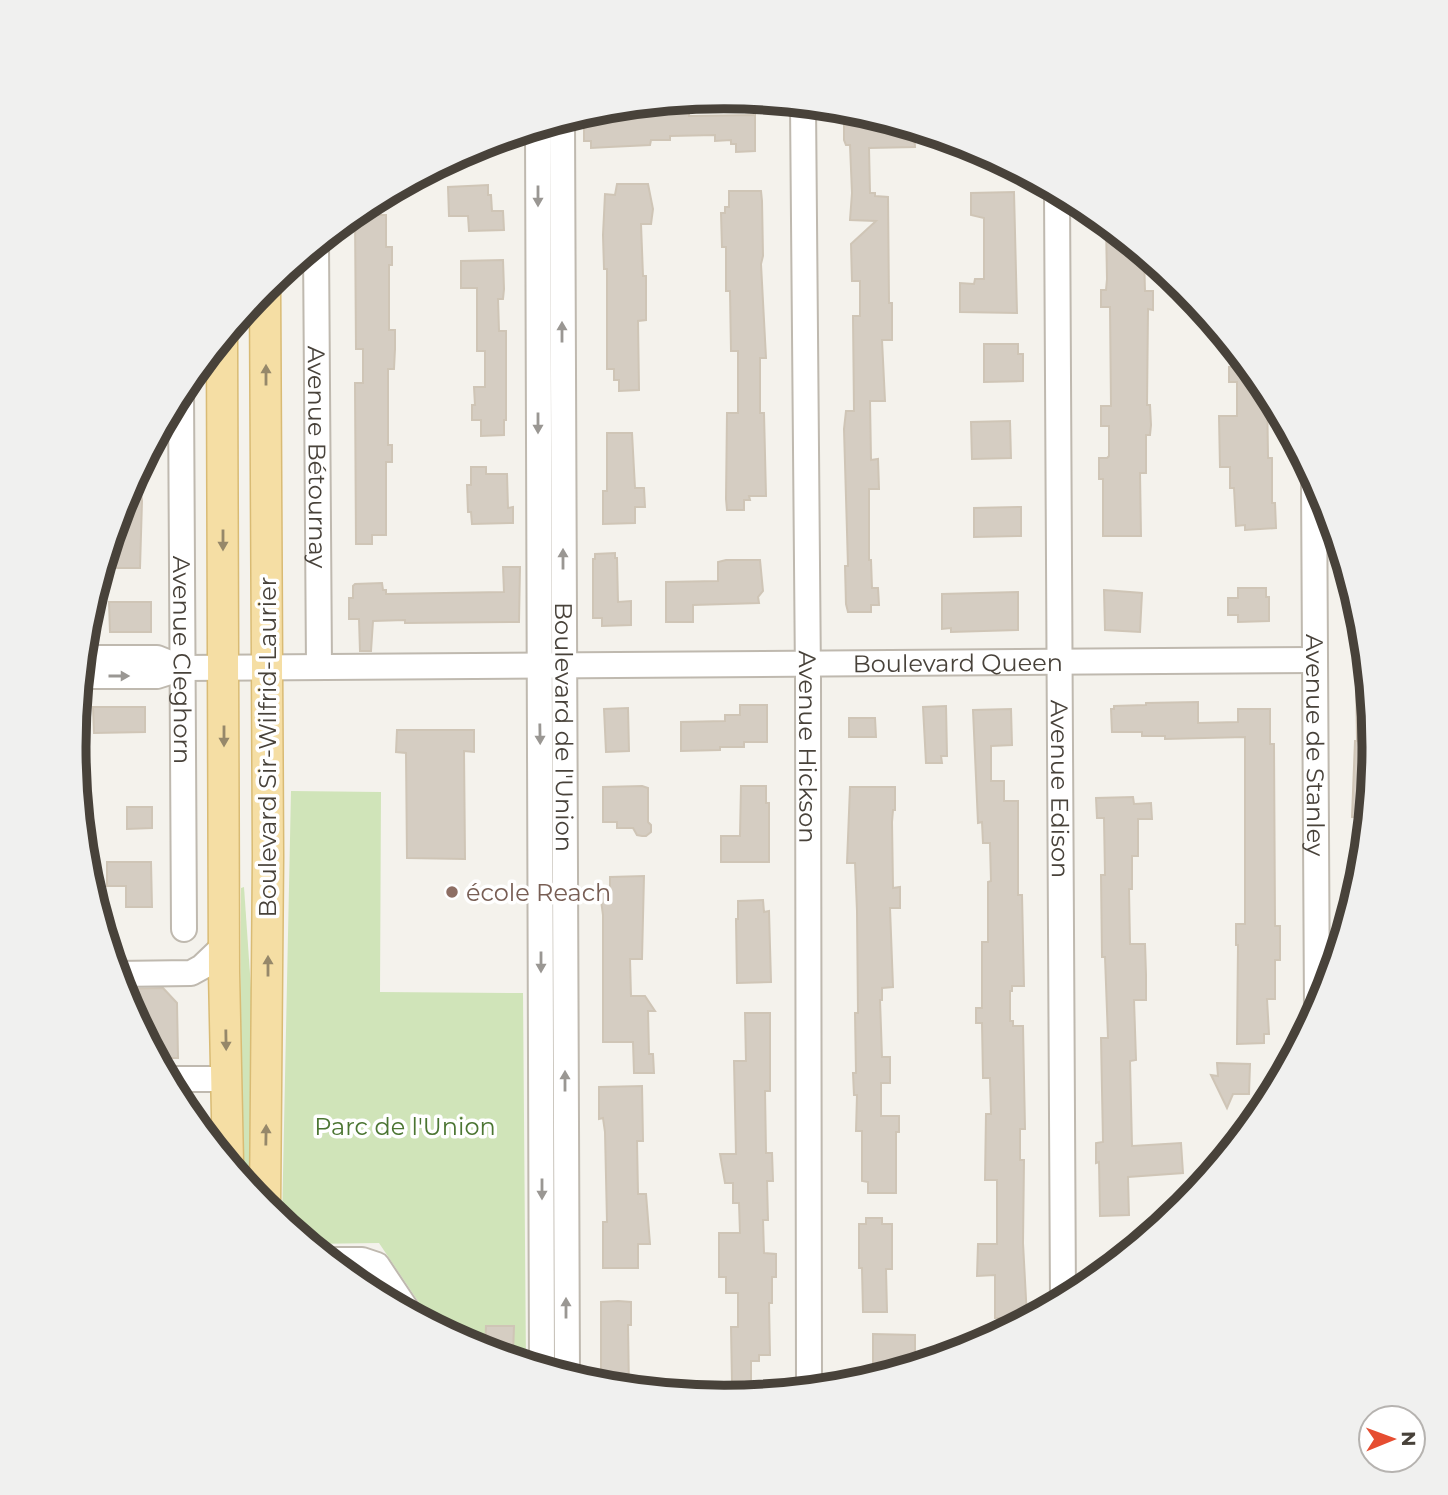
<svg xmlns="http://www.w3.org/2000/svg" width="1448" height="1495" font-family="Montserrat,sans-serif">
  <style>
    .green { fill: #d0e4b9 }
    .building { fill: #d5cdc2; stroke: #cfc5b6; stroke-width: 2 }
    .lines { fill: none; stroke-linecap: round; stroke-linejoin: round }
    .minor-casing { stroke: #bfb9af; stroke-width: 28 }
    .major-casing { stroke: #d9bb74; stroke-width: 33 }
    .minor { stroke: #fff; stroke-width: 24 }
    .major { stroke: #f5dea4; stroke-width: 30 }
    .oneway { fill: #9a9793 }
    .oneway2 { fill: #96886a }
    .education-dot { fill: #8d6e63; stroke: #fff; stroke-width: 2.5 }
    .labels { text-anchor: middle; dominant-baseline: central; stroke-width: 7; stroke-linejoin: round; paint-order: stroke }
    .street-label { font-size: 24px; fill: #48423a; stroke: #fff }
    .education-label { font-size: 24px; fill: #785e54; stroke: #fff; text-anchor: start }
    .park-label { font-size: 24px; fill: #4b7532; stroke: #fff }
    .rim { fill: none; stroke: #48423a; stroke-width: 9 }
  </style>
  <rect width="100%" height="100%" fill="#f4f2ec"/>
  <g class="green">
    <polygon points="291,791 381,792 380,992 523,993 526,1364 475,1348 436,1328 379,1243 308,1244 282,1222"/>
    <polygon points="244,887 254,1032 253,1194 243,1182 240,1041 241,888"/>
  </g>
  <g class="building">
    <polygon points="660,103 689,103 689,116 755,115 755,151 736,152 736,144 731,144 731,140 715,141 715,135 670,136 670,140 651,140 650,145 609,147 591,148 591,141 584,141 584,114 630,113 630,106"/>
    <polygon points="844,109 914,129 915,147 869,148 870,193 875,193 875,196 888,197 889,303 892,303 892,340 882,340 885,401 870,401 871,460 878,459 879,489 869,489 869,560 871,560 872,588 878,588 879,605 871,605 871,612 848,612 846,604 845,566 848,566 844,429 846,411 854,411 853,316 860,316 860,281 852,281 851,244 876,221 850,220 852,193 850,145 846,145 844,140"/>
    <polygon points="617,184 648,184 653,209 651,224 641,224 643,276 646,276 646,320 638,321 639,390 619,391 619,380 614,380 614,369 607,369 607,269 604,269 603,235 605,194 615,195"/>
    <polygon points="488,185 488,195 491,195 492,211 503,211 504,230 469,231 468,216 449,216 448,187"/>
    <polygon points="729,191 761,191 762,201 763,256 761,264 766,358 760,358 760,413 764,413 766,496 749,496 750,500 744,500 744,510 727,510 726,499 727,413 738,413 738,351 731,351 730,291 726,291 726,247 722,247 721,213 725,213 725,207 729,207"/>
    <polygon points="1014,192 1017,313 960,312 960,283 974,284 975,279 984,279 984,218 971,215 971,193"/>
    <polygon points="355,215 386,215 386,247 392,247 392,265 389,265 389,330 395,330 395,349 394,369 388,369 388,445 392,445 392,462 386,462 386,535 372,535 372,544 356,544 355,383 363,383 363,349 356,349"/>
    <polygon points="1106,224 1144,255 1145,291 1153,291 1153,310 1148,309 1147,405 1150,405 1151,425 1150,435 1146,435 1146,473 1140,473 1141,536 1103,536 1103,479 1099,479 1099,458 1107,458 1109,456 1109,426 1101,426 1101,406 1111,406 1110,307 1101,307 1101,290 1106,290 1107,279"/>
    <polygon points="503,260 504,289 503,299 498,299 499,331 506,331 506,420 504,420 504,435 481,436 481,420 472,420 472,405 475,405 474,387 485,387 485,351 477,351 477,288 461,288 461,261"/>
    <polygon points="984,344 1018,344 1018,354 1023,354 1023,381 984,382"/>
    <polygon points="1229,367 1249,367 1267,389 1268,456 1268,458 1272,458 1272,503 1275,503 1276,528 1245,530 1245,525 1236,526 1234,488 1230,488 1230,467 1220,467 1219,416 1237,416 1237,382 1229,382"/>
    <polygon points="1010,421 1011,458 972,459 971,422"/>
    <polygon points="607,433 632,433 635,488 644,488 645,507 635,507 635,523 603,524 603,491 607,491"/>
    <polygon points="471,467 486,467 486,474 507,474 508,508 513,507 513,523 472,524 471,512 468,512 467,485 471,485"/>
    <polygon points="138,470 142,501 140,568 111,568 111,538 123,498"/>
    <polygon points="1021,507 1021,536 974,537 974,508"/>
    <polygon points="615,553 615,558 617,558 618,602 631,601 631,625 602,626 602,618 593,618 593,559 595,559 595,554"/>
    <polygon points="726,560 760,560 763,591 758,597 759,603 693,605 693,622 666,622 666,582 718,581 718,562"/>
    <polygon points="503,567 520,567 519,622 405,623 405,620 373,621 371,651 360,651 359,619 349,619 349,598 353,598 353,586 355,584 382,583 383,590 386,590 386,594 504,592"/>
    <polygon points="1238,588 1266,588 1266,597 1269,597 1269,621 1238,622 1238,615 1228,615 1228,598 1238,598"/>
    <polygon points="1104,590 1142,593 1140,632 1105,630"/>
    <polygon points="1018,592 1018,630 951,632 951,628 942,629 942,594"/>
    <polygon points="109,602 151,602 151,632 110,632"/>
    <polygon points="1368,678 1374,748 1368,818 1352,817 1355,741 1357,741 1356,679"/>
    <polygon points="1198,702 1198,723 1238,722 1238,709 1270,709 1270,744 1274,744 1275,926 1280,926 1280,960 1275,960 1275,999 1267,999 1269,1034 1264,1034 1264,1043 1237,1044 1238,945 1236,945 1236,924 1245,924 1245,737 1165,739 1165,736 1142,736 1142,732 1112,732 1111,709 1114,709 1114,706 1146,705 1146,703"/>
    <polygon points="740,705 767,705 767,742 744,742 744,747 720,747 720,750 681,751 681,722 725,721 725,715 740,715"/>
    <polygon points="946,706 947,756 941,756 942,763 926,763 923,707"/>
    <polygon points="93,707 145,707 145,732 94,733"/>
    <polygon points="628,708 629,751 606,752 604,709"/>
    <polygon points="1011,709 1012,745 991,746 991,781 1004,781 1004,801 1018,801 1018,895 1022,895 1024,986 1012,986 1012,991 1010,991 1010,1021 1013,1021 1013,1026 1023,1026 1025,1129 1020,1129 1020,1160 1024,1160 1023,1243 1027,1318 995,1318 995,1275 977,1276 978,1244 997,1244 997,1180 985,1180 986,1114 991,1114 990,1078 983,1078 982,1023 976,1023 976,1008 982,1008 982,942 988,942 988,882 991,881 990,843 983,843 982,822 978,823 973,710"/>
    <polygon points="849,718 875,718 876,737 849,737"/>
    <polygon points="397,730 474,730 474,752 464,751 465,859 407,858 406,753 396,752"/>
    <polygon points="642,786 648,788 648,822 651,825 651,832 646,836 642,836 637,835 633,828 617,828 617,822 603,822 603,787"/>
    <polygon points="741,786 766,786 766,803 769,803 769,862 721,862 721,836 740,836"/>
    <polygon points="850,787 895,787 895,810 893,810 892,822 893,888 900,887 900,908 890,908 893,987 882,988 882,1000 880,1000 882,1057 890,1057 890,1083 881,1083 881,1116 899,1116 899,1132 896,1132 896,1193 868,1193 868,1182 862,1181 862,1131 856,1131 857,1095 854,1095 853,1073 856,1073 855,1013 858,1013 857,911 855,863 847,863"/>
    <polygon points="1133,797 1134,804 1151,803 1152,819 1138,819 1138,856 1132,856 1132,889 1129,889 1130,944 1145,944 1146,975 1146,1000 1134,1000 1136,1060 1130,1061 1132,1146 1181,1143 1183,1173 1128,1177 1129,1215 1100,1216 1099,1162 1096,1163 1096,1143 1103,1142 1101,1038 1108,1038 1105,957 1102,957 1101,875 1105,875 1104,818 1097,818 1096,798"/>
    <polygon points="127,807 152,807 152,828 127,829"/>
    <polygon points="107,862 151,862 152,907 126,907 126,886 107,886"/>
    <polygon points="644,876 642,959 630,959 631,996 645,996 655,1011 648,1011 649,1054 653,1054 654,1073 634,1073 633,1042 603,1042 603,915 600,893 610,893 610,877"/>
    <polygon points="763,900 764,912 769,911 771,982 737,983 736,919 738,919 738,901"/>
    <polygon points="163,988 177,1003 178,1058 156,1058 121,989"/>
    <polygon points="745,1013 770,1013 770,1091 765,1091 766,1153 772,1153 773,1181 767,1181 768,1220 763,1220 764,1253 776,1254 776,1277 772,1277 772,1303 769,1303 770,1355 759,1355 759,1361 751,1361 751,1382 769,1381 770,1393 724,1398 722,1382 732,1382 731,1327 738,1327 738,1293 726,1293 726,1277 719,1277 719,1233 740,1233 739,1203 733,1203 733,1183 725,1183 720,1154 736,1154 734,1061 746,1061"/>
    <polygon points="1217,1063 1250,1064 1249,1094 1233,1094 1227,1108 1211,1075 1218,1076"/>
    <polygon points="642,1086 643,1141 637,1141 638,1194 646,1194 650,1244 638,1244 638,1268 603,1268 603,1222 607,1222 605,1132 603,1118 599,1119 599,1087"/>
    <polygon points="866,1218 882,1218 882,1224 892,1224 892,1269 886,1269 887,1312 863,1312 862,1268 859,1268 859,1224 866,1224"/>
    <polygon points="346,1275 367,1278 381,1298 362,1288"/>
    <polygon points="618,1301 631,1302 631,1325 628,1325 629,1389 601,1386 601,1302"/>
    <polygon points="486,1326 514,1326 513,1354 485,1352"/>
    <polygon points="873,1334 915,1335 915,1366 873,1379"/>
  </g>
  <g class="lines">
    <g class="minor-casing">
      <g id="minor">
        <path id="s1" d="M 803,105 L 808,678 L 809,1390"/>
        <path id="s2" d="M 562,120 L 567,1376"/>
        <polyline points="538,128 542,1369"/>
        <path id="s3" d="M 1057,192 L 1063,1300"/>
        <path id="s4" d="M 316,245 L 319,667"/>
        <path id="s5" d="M 181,390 L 184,929"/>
        <path id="s6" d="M 1314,479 L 1317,1012"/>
        <polyline points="82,658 157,658 182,668"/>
        <path id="s7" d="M 81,676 L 157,676 L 182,668 L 1315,660"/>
        <polyline points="116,974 191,973 202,967 224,946"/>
        <polyline points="167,1079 226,1079"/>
        <polyline points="328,1260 362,1260 377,1265 409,1313"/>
      </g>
    </g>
    <g class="major-casing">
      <g id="major">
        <polyline points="222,339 224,972 228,1163"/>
        <polyline points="265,1208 268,856 265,286"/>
      </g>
    </g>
    <use href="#minor" class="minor"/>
    <use href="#major" class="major"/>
  </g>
  <defs><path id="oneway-solid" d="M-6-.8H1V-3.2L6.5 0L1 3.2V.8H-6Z" transform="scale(1.75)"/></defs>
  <g class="oneway">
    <use href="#oneway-solid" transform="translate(538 196) rotate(90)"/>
    <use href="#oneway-solid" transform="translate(562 332) rotate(-90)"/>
    <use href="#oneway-solid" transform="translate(538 423) rotate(90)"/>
    <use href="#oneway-solid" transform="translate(563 559) rotate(-90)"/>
    <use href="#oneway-solid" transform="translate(119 676)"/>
    <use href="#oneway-solid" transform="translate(540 734) rotate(89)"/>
    <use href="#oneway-solid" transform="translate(541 962) rotate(90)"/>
    <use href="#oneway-solid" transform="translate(565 1081) rotate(-90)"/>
    <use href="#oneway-solid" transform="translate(542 1189) rotate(90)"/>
    <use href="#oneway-solid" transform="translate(566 1308) rotate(-90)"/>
  </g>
  <g class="oneway2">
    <use href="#oneway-solid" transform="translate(266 375) rotate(-90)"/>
    <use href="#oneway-solid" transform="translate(223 540) rotate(90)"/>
    <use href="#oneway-solid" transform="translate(224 736) rotate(90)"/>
    <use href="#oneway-solid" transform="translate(268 966) rotate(-90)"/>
    <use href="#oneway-solid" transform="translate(226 1040) rotate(89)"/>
    <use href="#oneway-solid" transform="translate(266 1135) rotate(-89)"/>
  </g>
  <circle class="education-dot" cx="452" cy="892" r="7"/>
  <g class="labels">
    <g class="street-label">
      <text stroke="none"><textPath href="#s4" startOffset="212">Avenue Bétournay</textPath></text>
      <text stroke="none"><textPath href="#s5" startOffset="270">Avenue Cleghorn</textPath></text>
      <text stroke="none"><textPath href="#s7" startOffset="878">Boulevard Queen</textPath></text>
      <text stroke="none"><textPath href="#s2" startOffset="607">Boulevard de l'Union</textPath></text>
      <text stroke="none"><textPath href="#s6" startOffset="266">Avenue de Stanley</textPath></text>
      <text transform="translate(267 747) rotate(-90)">Boulevard Sir-Wilfrid-Laurier</text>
      <text stroke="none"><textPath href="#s1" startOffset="642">Avenue Hickson</textPath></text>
      <text stroke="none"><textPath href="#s3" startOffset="597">Avenue Edison</textPath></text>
    </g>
    <g class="education-label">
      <text x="466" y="892">école Reach</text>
    </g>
    <g class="park-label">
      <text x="405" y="1126">Parc de l'Union</text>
    </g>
  </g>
  <path d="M0 0H1448V1495H0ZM86 747a638 638 0 1 1 1276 0a638 638 0 1 1-1276 0Z" fill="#f0f0ef" fill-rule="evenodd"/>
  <path class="rim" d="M86 747a638 638 0 1 1 1276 0a638 638 0 1 1-1276 0Z"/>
  <g transform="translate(1392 1439) rotate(89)"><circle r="33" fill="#ffffff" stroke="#b6b3b0" stroke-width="2"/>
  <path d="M0-5L12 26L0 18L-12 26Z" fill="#e64d31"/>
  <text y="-10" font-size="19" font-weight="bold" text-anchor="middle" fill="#48423a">N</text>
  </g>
</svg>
